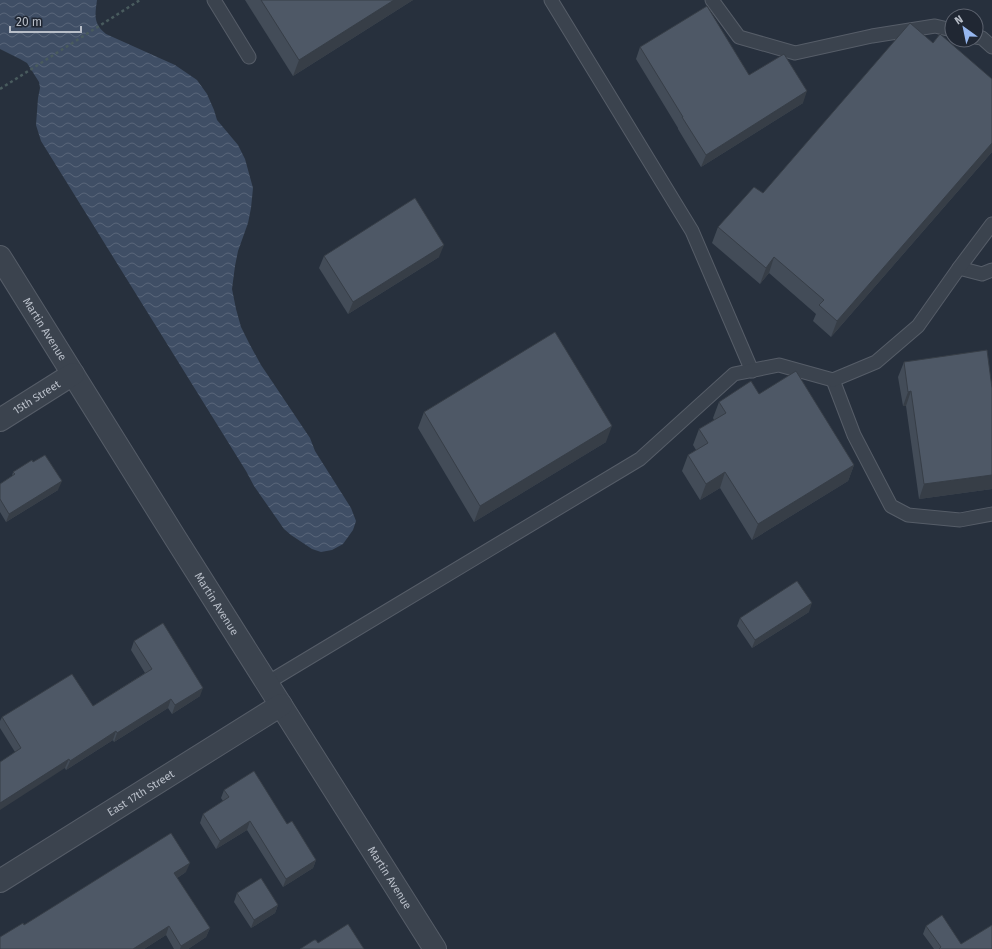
<svg xmlns="http://www.w3.org/2000/svg" width="992" height="949" font-family="'Fira Sans',sans-serif">
  <style>
    .water { fill: url(#water-waves) }
    .lines { fill: none; stroke-linecap: round; stroke-linejoin: round }
    .service-casing { stroke: #565d68; stroke-width: 15 }
    .minor-casing { stroke: #565d68; stroke-width: 24 }
    .path { stroke: #495b5e; stroke-width: 2.5; stroke-dasharray: 3 3; stroke-linecap: butt }
    .service { stroke: #3b434e; stroke-width: 13 }
    .minor { stroke: #3b434e; stroke-width: 22 }
    .wall { fill: #434c58 }
    .shaded-wall { fill: #373e47 }
    .building { fill: #4e5866; stroke: #373e47 }
    .labels { text-anchor: middle; dominant-baseline: central; stroke-width: 3; stroke-linejoin: round; paint-order: stroke }
    .street-label { font-size: 11px; fill: #b8bec8; stroke: #202733 }
  </style>
  <defs>
    <pattern id="water-waves" width="16" height="10" patternUnits="userSpaceOnUse"><rect width="16" height="10" fill="#3f4e65"/><path d="M0 5q4-4 8 0t8 0" fill="none" stroke="#59667a"/></pattern>
  </defs>
  <rect width="100%" height="100%" fill="#27303d"/>
  <path class="water" d="M 0,0 L 97,0 C 95,15 93,24 106,34 L 175,65 L 197,80 L 207,94 L 214,110 L 217,120 L 238,145 L 245,159 L 253,188 L 251,208 L 248,223 L 238,251 L 235,266 L 232,289 L 236,309 L 241,327 L 250,345 L 261,365 L 310,438 L 315,451 L 351,508 L 356,521 L 353,530 L 343,544 L 332,550 L 321,552 L 312,549 L 291,535 L 284,529 L 254,486 L 246,471 L 41,141 L 36,125 L 38,98 L 40,88 L 39,82 L 27,63 L 20,59 L 0,49 Z"/>
  <g class="lines">
    <g class="service-casing">
      <g id="service">
        <polyline points="214,0 249,57"/>
        <polyline points="551,0 692,231 752,371"/>
        <polyline points="712,0 739,37 795,53 872,36 935,26 952,30"/>
        <polyline points="976,37 982,38 992,47"/>
        <polyline points="959,268 982,274 992,270"/>
        <polyline points="833,380 854,435 891,506 908,515 960,520 992,514"/>
        <polyline points="267,683 640,459 734,374 779,365 833,380 876,362 918,326 959,268 992,224"/>
      </g>
    </g>
    <g class="minor-casing">
      <g id="minor">
        <path id="s1" d="M 0,257 L 174,536 L 435,949"/>
        <path id="s2" d="M 0,420 L 73,374"/>
        <path id="s3" d="M 0,881 L 281,705"/>
      </g>
    </g>
    <polyline class="path" points="0,89 140,0"/>
    <use href="#service" class="service"/>
    <use href="#minor" class="minor"/>
  </g>
  <g class="wall">
    <polygon points="245,0 413,0 293,76"/>
    <polygon points="933,43 992,79 992,152 831,337 813,321 816,314 769,273 760,284 712,243 718,227 763,193"/>
    <polygon points="640,47 749,75 803,103 701,167 678,129 678,128 636,59"/>
    <polygon points="324,256 439,257 348,314 319,268"/>
    <polygon points="904,362 992,388 992,489 919,499 906,406 903,406 898,377"/>
    <polygon points="759,394 854,465 848,481 752,540 720,488 700,500 682,471 688,455 696,450 693,445 699,429 714,420 713,418 719,402"/>
    <polygon points="424,412 606,442 474,522 418,428"/>
    <polygon points="33,462 58,490 6,522 0,512 0,484 12,476 13,472"/>
    <polygon points="809,612 752,648 737,626 740,618"/>
    <polygon points="134,641 200,696 172,714 168,708 114,742 113,740 66,770 65,768 15,752 0,728 0,721 2,717 93,706 145,673 131,650"/>
    <polygon points="224,790 287,824 316,860 313,868 283,887 247,830 216,849 200,823 203,814 223,801 221,798"/>
    <polygon points="186,872 177,878 210,928 206,937 188,949 174,949 166,935 144,949 0,949 24,925"/>
    <polygon points="237,893 278,905 275,913 251,928 234,902"/>
    <polygon points="926,926 961,944 992,949 934,949 923,934"/>
  </g>
  <g class="shaded-wall">
    <polygon points="394,0 413,0 293,76 299,60"/>
    <polygon points="807,91 803,103 701,167 706,155"/>
    <polygon points="992,143 992,152 831,337 837,321"/>
    <polygon points="444,245 439,257 348,314 353,302"/>
    <polygon points="774,257 769,273 760,284 766,268"/>
    <polygon points="911,391 906,406 903,406 908,392"/>
    <polygon points="612,426 606,442 474,522 480,506"/>
    <polygon points="854,465 848,481 752,540 758,524"/>
    <polygon points="725,472 720,488 700,500 706,484"/>
    <polygon points="992,475 992,489 919,499 924,484"/>
    <polygon points="62,481 58,490 6,522 9,514"/>
    <polygon points="812,603 809,612 752,648 755,640"/>
    <polygon points="203,688 200,696 172,714 175,705"/>
    <polygon points="171,699 168,708 114,742 117,733"/>
    <polygon points="116,731 113,740 66,770 70,761"/>
    <polygon points="69,759 65,768 0,810 0,803"/>
    <polygon points="250,821 247,830 216,849 220,841"/>
    <polygon points="316,860 313,868 283,887 286,879"/>
    <polygon points="190,863 186,872 171,882 174,873"/>
    <polygon points="278,905 275,913 251,928 254,920"/>
    <polygon points="169,926 166,935 144,949 133,949"/>
    <polygon points="210,928 206,937 188,949 180,949 181,946"/>
  </g>
  <g class="building">
    <polygon points="261,0 394,0 299,60"/>
    <polygon points="707,6 749,75 784,54 807,91 706,155 682,117 683,117 640,47"/>
    <polygon points="910,23 933,43 940,34 992,79 992,143 837,321 819,305 824,300 774,257 766,268 718,227 754,187 763,193"/>
    <polygon points="415,198 444,245 353,302 324,256"/>
    <polygon points="555,332 612,426 480,506 424,412"/>
    <polygon points="987,350 992,388 992,475 924,484 911,391 908,392 904,362"/>
    <polygon points="796,371 854,465 758,524 725,472 706,484 688,455 708,443 699,429 726,413 719,402 751,381 759,394"/>
    <polygon points="45,455 62,481 9,514 0,499 0,484 15,474 13,472 32,460 33,462"/>
    <polygon points="797,581 812,603 755,640 740,618"/>
    <polygon points="163,623 203,688 175,705 171,699 117,733 116,731 70,761 69,759 0,803 0,762 21,748 2,717 72,674 93,706 152,669 134,641"/>
    <polygon points="254,771 287,824 292,821 316,860 286,879 250,821 220,841 203,814 229,797 224,790"/>
    <polygon points="171,833 190,863 174,873 210,928 181,946 169,926 133,949 0,949 0,937 23,923 24,925"/>
    <polygon points="261,878 278,905 254,920 237,893"/>
    <polygon points="942,915 961,944 992,925 992,949 939,949 941,947 926,926"/>
    <polygon points="348,924 364,949 300,949 314,940 316,940 318,943"/>
  </g>
  <g class="labels">
    <g class="street-label">
      <text stroke="none"><textPath href="#s1" startOffset="85">Martin Avenue</textPath></text>
      <text stroke="none"><textPath href="#s2" startOffset="43">15th Street</textPath></text>
      <text stroke="none"><textPath href="#s1" startOffset="409">Martin Avenue</textPath></text>
      <text stroke="none"><textPath href="#s3" startOffset="166">East 17th Street</textPath></text>
      <text stroke="none"><textPath href="#s1" startOffset="733">Martin Avenue</textPath></text>
    </g>
  </g>
  <g transform="translate(964 28) rotate(327)"><circle r="19" fill="#202733" stroke="#5d636f"/>
  <path d="M0-3L7 15L0 10L-7 15Z" fill="#96b7ef"/>
  <text y="-6" font-size="11" font-weight="bold" text-anchor="middle" fill="#b8bec8">N</text>
  </g>
  <path d="M10 26v6h71v-6" fill="none" stroke="#b8bec8" stroke-width="2"/>
  <text x="16" y="26" font-size="12" fill="#b8bec8" stroke="#202733" stroke-width="3" paint-order="stroke">20 m</text>
</svg>
